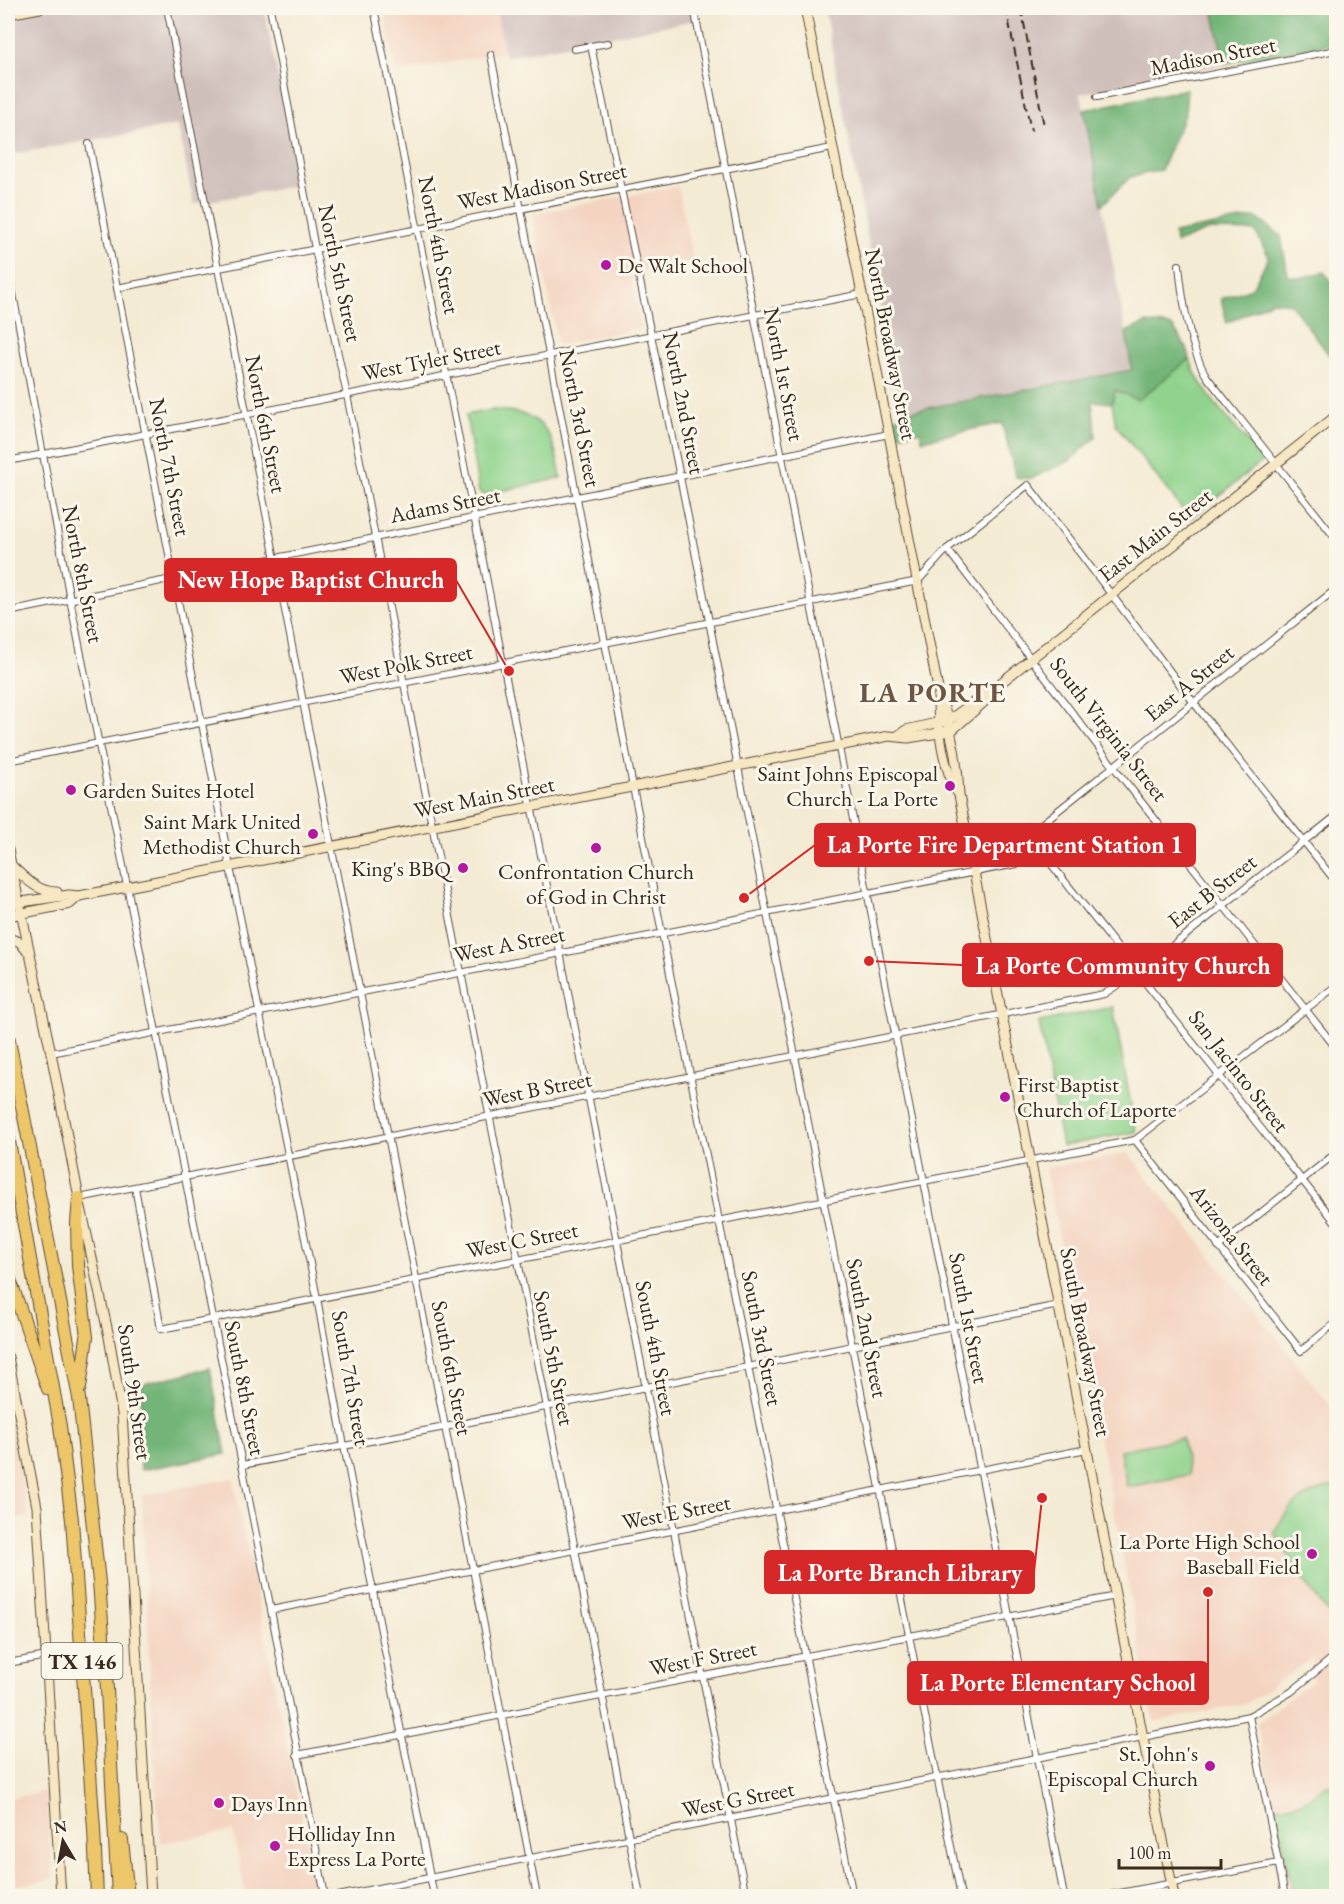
<svg xmlns="http://www.w3.org/2000/svg" width="1344" height="1904" font-family="'EB Garamond',serif">
  <style>
    .built { fill: #f4d3c0 }
    .industrial { fill: #d0c0bc }
    .green { fill: #8fd38c; stroke: #657e55; stroke-width: 1.5 }
    .forest { fill: #73b578; stroke: #57704b; stroke-width: 1.5 }
    .lines { fill: none; stroke-linecap: round; stroke-linejoin: round }
    .street-casing { stroke: #574739; stroke-width: 8 }
    .secondary-casing { stroke: #574739; stroke-width: 11 }
    .highway-casing { stroke: #574739; stroke-width: 14 }
    .street { stroke: #fff; stroke-width: 6 }
    .secondary { stroke: #f7e8c3; stroke-width: 9 }
    .highway { stroke: #ecc669; stroke-width: 12 }
    .rail { stroke: #3b2a1e; stroke-width: 2; stroke-dasharray: 9 4.5; stroke-linecap: butt }
    .poi-dot { fill: #b5179e; stroke: #fbf7ec; stroke-width: 2 }
    .labels { text-anchor: middle; dominant-baseline: central; stroke-width: 6; stroke-linejoin: round; paint-order: stroke }
    .shield { fill: #fbf7ec; stroke: #75685c; stroke-width: 1.5 }
    .shield-label { font-size: 21px; font-weight: bold; fill: #3b2a1e }
    .street-label { font-size: 22px; fill: #3b2a1e; stroke: #fbf7ec }
    .poi-label { font-size: 22px; fill: #3b2a1e; stroke: #fbf7ec; text-anchor: start }
    .district-label { font-size: 28px; font-weight: bold; letter-spacing: 1.5px; fill: #6f5642; stroke: #fbf7ec }
    .leader { fill: none; stroke: #d62828; stroke-width: 2 }
    .callout-dot { fill: #d62828; stroke: #fbf7ec; stroke-width: 2 }
    .callout { fill: #d62828; stroke: #d62828; stroke-width: 2 }
    .callout-label { font-size: 24px; text-anchor: middle; font-weight: bold; fill: #fff }
  </style>
  <rect width="100%" height="100%" fill="#fbf7ec"/>
  <filter id="ink" filterUnits="userSpaceOnUse"><feTurbulence type="fractalNoise" baseFrequency=".0167" numOctaves="2"/><feDisplacementMap in="SourceGraphic" scale="12" xChannelSelector="R" yChannelSelector="G"/><feConvolveMatrix kernelMatrix="1 2 1 2 8 2 1 2 1" color-interpolation-filters="sRGB"/></filter>
  <filter id="wash" filterUnits="userSpaceOnUse"><feTurbulence type="fractalNoise" baseFrequency=".008" numOctaves="4" result="noise"/><feDisplacementMap in="SourceGraphic" scale="24" xChannelSelector="R" yChannelSelector="G"/><feGaussianBlur stdDeviation="1.35" result="paint"/><feColorMatrix in="noise" values="0 0 0 0 0 0 0 0 0 0 0 0 0 0 0 0 0 1.4 0 .05"/><feComposite in="paint" operator="in"/></filter>
  <g filter="url(#wash)">
    <rect width="100%" height="100%" fill="#f4ebd4"/>
    <g class="built">
      <polygon points="384,8 496,8 505,52 396,73"/>
      <polygon points="678,186 693,261 630,273 641,328 558,345 533,214"/>
      <polygon points="1128,1153 1336,1412 1336,1896 1290,1896 1257,1723 1312,1681 1314,1657 1246,1704 1154,1722 1111,1495 1045,1168"/>
      <polygon points="8,1404 29,1517 8,1521"/>
      <polygon points="233,1478 317,1896 246,1896 233,1831 161,1843 155,1785 142,1495"/>
      <polygon points="47,1791 53,1879 8,1888 8,1799"/>
    </g>
    <g class="industrial">
      <polygon points="8,8 264,8 300,185 194,204 178,125 8,155"/>
      <polygon points="496,8 692,8 695,20 505,57"/>
      <polygon points="824,8 1213,8 1223,65 1081,94 1133,370 901,413"/>
    </g>
    <g class="green">
      <path d="M 1190,359 C 1198,391 1242,434 1264,460 L 1190,519 L 1116,425 L 1112,403 L 1115,390 L 1138,399 Z"/>
      <path d="M 492,410 C 544,411 553,431 561,478 L 483,495 L 479,492 L 466,415 Z"/>
      <polygon points="1113,1007 1136,1132 1062,1146 1039,1022"/>
      <polygon points="1182,1438 1189,1475 1127,1487 1120,1450"/>
      <path d="M 1333,1486 L 1336,1486 L 1336,1615 L 1328,1613 L 1300,1575 L 1274,1532 C 1291,1502 1300,1496 1333,1486 Z"/>
      <polygon points="1336,1784 1336,1896 1293,1896 1275,1807 1301,1803 1325,1786"/>
    </g>
    <g class="forest">
      <polygon points="1213,8 1336,8 1336,43 1224,64"/>
      <polygon points="1187,89 1185,114 1161,170 1130,177 1102,205 1084,110"/>
      <polygon points="1255,217 1281,236 1288,276 1300,278 1324,272 1336,287 1336,364 1290,303 1272,301 1227,323 1221,299 1252,288 1269,257 1255,231 1209,230 1176,243 1174,233"/>
      <polygon points="1146,323 1172,326 1187,348 1190,359 1138,400 1115,390 1112,403 1092,401 1096,437 1069,461 1030,479 1016,477 1002,423 922,440 920,431 897,435 893,421 901,413 1132,370 1126,332"/>
      <polygon points="210,1368 226,1454 141,1470 140,1421 142,1384"/>
    </g>
  </g>
  <g filter="url(#ink)">
    <g class="lines">
      <g class="street-casing">
        <g id="street">
          <polyline points="167,8 537,1896"/>
          <polyline points="270,8 315,249 347,395 574,1544 640,1896"/>
          <polyline points="374,8 746,1896"/>
          <polyline points="694,8 1064,1896"/>
          <path d="M 591,46 C 721,661 837,1280 961,1896"/>
          <polyline points="574,49 608,43"/>
          <polyline points="491,55 633,787 853,1896"/>
          <polyline points="1097,97 1336,50"/>
          <polyline points="89,144 230,867 317,1298 344,1446 434,1896"/>
          <path d="M 1179,265 C 1182,298 1190,350 1207,377 L 1336,539"/>
          <polyline points="8,267 70,599 271,1610 325,1896"/>
          <polyline points="117,288 832,148"/>
          <polyline points="8,461 862,294"/>
          <polyline points="947,549 1113,766 1336,1048"/>
          <polyline points="1336,589 1040,825 1035,834 1036,845 1336,1223"/>
          <polyline points="8,612 889,434"/>
          <polyline points="8,761 918,581 947,549 1028,485 1194,703 1336,882"/>
          <polyline points="51,1053 1047,858"/>
          <polyline points="1135,1140 1301,1351 1336,1322"/>
          <polyline points="135,1187 161,1329 1135,1140 1336,986"/>
          <polyline points="79,1198 1104,994 1147,966 1336,816"/>
          <polyline points="1218,1247 1336,1153"/>
          <polyline points="242,1465 445,1427 1059,1305"/>
          <polyline points="271,1610 1087,1449"/>
          <polyline points="8,1663 47,1656"/>
          <polyline points="1249,1716 1285,1896"/>
          <polyline points="297,1755 1116,1596"/>
          <polyline points="338,1896 1249,1716 1291,1692 1336,1655"/>
          <polyline points="1104,1896 1279,1863"/>
        </g>
      </g>
      <g class="secondary-casing">
        <g id="secondary">
          <path d="M 805,8 L 862,294 L 938,689 C 950,724 958,758 959,795 L 1174,1896"/>
          <polyline points="8,14 40,8"/>
          <path d="M 938,697 C 938,729 942,764 957,792"/>
          <polyline points="897,736 906,730 949,720 998,685 1336,416"/>
          <polyline points="8,850 51,1053 79,1198 109,1337 122,1413 151,1896"/>
          <path d="M 11,865 C 25,878 37,892 57,892"/>
          <polyline points="8,904 69,895 79,896 127,887 889,736 908,738 951,731 984,702 998,685"/>
          <polyline points="8,916 70,904 79,896"/>
          <polyline points="8,938 20,942 27,951"/>
          <polyline points="8,1357 37,1507 61,1896"/>
        </g>
      </g>
      <g class="highway-casing">
        <g id="highway">
          <polyline points="8,1035 79,1398 99,1582 107,1689 118,1896"/>
          <polyline points="8,1136 60,1426 72,1520 94,1829 97,1896"/>
          <polyline points="79,1198 77,1223 78,1266 87,1337 80,1388"/>
          <polyline points="8,1274 48,1389"/>
          <polyline points="122,1840 128,1896"/>
        </g>
      </g>
      <use href="#street" class="street"/>
      <use href="#secondary" class="secondary"/>
      <use href="#highway" class="highway"/>
      <g class="rail">
        <polyline points="1006,8 1031,131"/>
        <polyline points="1021,8 1044,126"/>
      </g>
    </g>
  </g>
  <g class="poi-dot">
    <circle cx="606" cy="265" r="6"/>
    <circle cx="950" cy="786" r="6"/>
    <circle cx="71" cy="790" r="6"/>
    <circle cx="313" cy="834" r="6"/>
    <circle cx="596" cy="848" r="6"/>
    <circle cx="463" cy="868" r="6"/>
    <circle cx="1005" cy="1097" r="6"/>
    <circle cx="1312" cy="1554" r="6"/>
    <circle cx="1210" cy="1766" r="6"/>
    <circle cx="219" cy="1803" r="6"/>
    <circle cx="275" cy="1846" r="6"/>
  </g>
  <g class="labels">
    <rect class="shield" x="41.5" y="1643" width="81" height="36" rx="4.5"/>
    <g class="shield-label">
      <text x="82" y="1661">TX 146</text>
    </g>
    <g class="street-label">
      <text transform="translate(1213 56) rotate(-11)">Madison Street</text>
      <text transform="translate(542 186) rotate(-11)">West Madison Street</text>
      <text transform="translate(439 245) rotate(79)">North 4th Street</text>
      <text transform="translate(340 273) rotate(78)">North 5th Street</text>
      <text transform="translate(891 344) rotate(79)">North Broadway Street</text>
      <text transform="translate(431 360) rotate(-11)">West Tyler Street</text>
      <text transform="translate(784 374) rotate(79)">North 1st Street</text>
      <text transform="translate(684 403) rotate(79)">North 2nd Street</text>
      <text transform="translate(580 418) rotate(79)">North 3rd Street</text>
      <text transform="translate(266 424) rotate(79)">North 6th Street</text>
      <text transform="translate(170 467) rotate(79)">North 7th Street</text>
      <text transform="translate(445 505) rotate(-11)">Adams Street</text>
      <text transform="translate(1155 535) rotate(-38)">East Main Street</text>
      <text transform="translate(83 574) rotate(79)">North 8th Street</text>
      <text transform="translate(406 664) rotate(-11)">West Polk Street</text>
      <text transform="translate(1189 683) rotate(-39)">East A Street</text>
      <text transform="translate(1109 729) rotate(52)">South Virginia Street</text>
      <text transform="translate(484 797) rotate(-11)">West Main Street</text>
      <text transform="translate(1212 891) rotate(-38)">East B Street</text>
      <text transform="translate(509 944) rotate(-11)">West A Street</text>
      <text transform="translate(1239 1071) rotate(52)">San Jacinto Street</text>
      <text transform="translate(537 1089) rotate(-11)">West B Street</text>
      <text transform="translate(1232 1235) rotate(52)">Arizona Street</text>
      <text transform="translate(522 1240) rotate(-11)">West C Street</text>
      <text transform="translate(969 1318) rotate(79)">South 1st Street</text>
      <text transform="translate(867 1328) rotate(79)">South 2nd Street</text>
      <text transform="translate(762 1338) rotate(79)">South 3rd Street</text>
      <text transform="translate(1086 1342) rotate(79)">South Broadway Street</text>
      <text transform="translate(656 1348) rotate(79)">South 4th Street</text>
      <text transform="translate(554 1358) rotate(79)">South 5th Street</text>
      <text transform="translate(452 1368) rotate(79)">South 6th Street</text>
      <text transform="translate(351 1378) rotate(80)">South 7th Street</text>
      <text transform="translate(245 1388) rotate(79)">South 8th Street</text>
      <text transform="translate(135 1392) rotate(82)">South 9th Street</text>
      <text transform="translate(676 1512) rotate(-11)">West E Street</text>
      <text transform="translate(703 1658) rotate(-11)">West F Street</text>
      <text transform="translate(738 1799) rotate(-11)">West G Street</text>
    </g>
    <g class="poi-label">
      <text x="618" y="265">De Walt School</text>
      <text x="938" y="773" text-anchor="end">Saint Johns Episcopal<tspan x="938" dy="25">Church - La Porte</tspan></text>
      <text x="83" y="790">Garden Suites Hotel</text>
      <text x="301" y="821" text-anchor="end">Saint Mark United<tspan x="301" dy="25">Methodist Church</tspan></text>
      <text x="451" y="868" text-anchor="end">King's BBQ</text>
      <text x="596" y="871" text-anchor="middle">Confrontation Church<tspan x="596" dy="25">of God in Christ</tspan></text>
      <text x="1017" y="1084">First Baptist<tspan x="1017" dy="25">Church of Laporte</tspan></text>
      <text x="1300" y="1541" text-anchor="end">La Porte High School<tspan x="1300" dy="25">Baseball Field</tspan></text>
      <text x="1198" y="1753" text-anchor="end">St. John's<tspan x="1198" dy="25">Episcopal Church</tspan></text>
      <text x="231" y="1803">Days Inn</text>
      <text x="287" y="1833">Holliday Inn<tspan x="287" dy="25">Express La Porte</tspan></text>
    </g>
    <g class="district-label">
      <text x="933" y="692">LA PORTE</text>
    </g>
  </g>
  <path class="leader" d="M509 671L456 580M744 898L815 845M869 961L963 965M1042 1498L1034 1572M1208 1592L1208 1683"/>
  <g class="callout-dot">
    <circle cx="509" cy="671" r="6"/>
    <circle cx="744" cy="898" r="6"/>
    <circle cx="869" cy="961" r="6"/>
    <circle cx="1042" cy="1498" r="6"/>
    <circle cx="1208" cy="1592" r="6"/>
  </g>
  <g class="callout">
    <rect x="165" y="559" width="291" height="42" rx="6"/>
    <rect x="815" y="824" width="380" height="42" rx="6"/>
    <rect x="963" y="944" width="319" height="42" rx="6"/>
    <rect x="765" y="1551" width="269" height="42" rx="6"/>
    <rect x="908" y="1662" width="300" height="42" rx="6"/>
  </g>
  <g class="callout-label">
    <text x="311" y="588">New Hope Baptist Church</text>
    <text x="1005" y="853">La Porte Fire Department Station 1</text>
    <text x="1123" y="974">La Porte Community Church</text>
    <text x="900" y="1581">La Porte Branch Library</text>
    <text x="1058" y="1691">La Porte Elementary School</text>
  </g>
  <rect width="1344" height="1904" fill="none" stroke="#fbf7ec" stroke-width="30"/>
  <g transform="translate(63 1841) rotate(350)" stroke="#fbf7ec" stroke-width="4.5" paint-order="stroke">
  <path d="M0-4.5L10 22L0 15L-10 22Z" fill="#3b2a1e"/>
  <text y="-9" font-size="16" font-weight="bold" text-anchor="middle" fill="#3b2a1e">N</text>
  </g>
  <path d="M1119 1859v9h102v-9" fill="none" stroke="#3b2a1e" stroke-width="3"/>
  <text x="1128" y="1859" font-size="18" fill="#3b2a1e" stroke="#fbf7ec" stroke-width="4.5" paint-order="stroke">100 m</text>
</svg>
